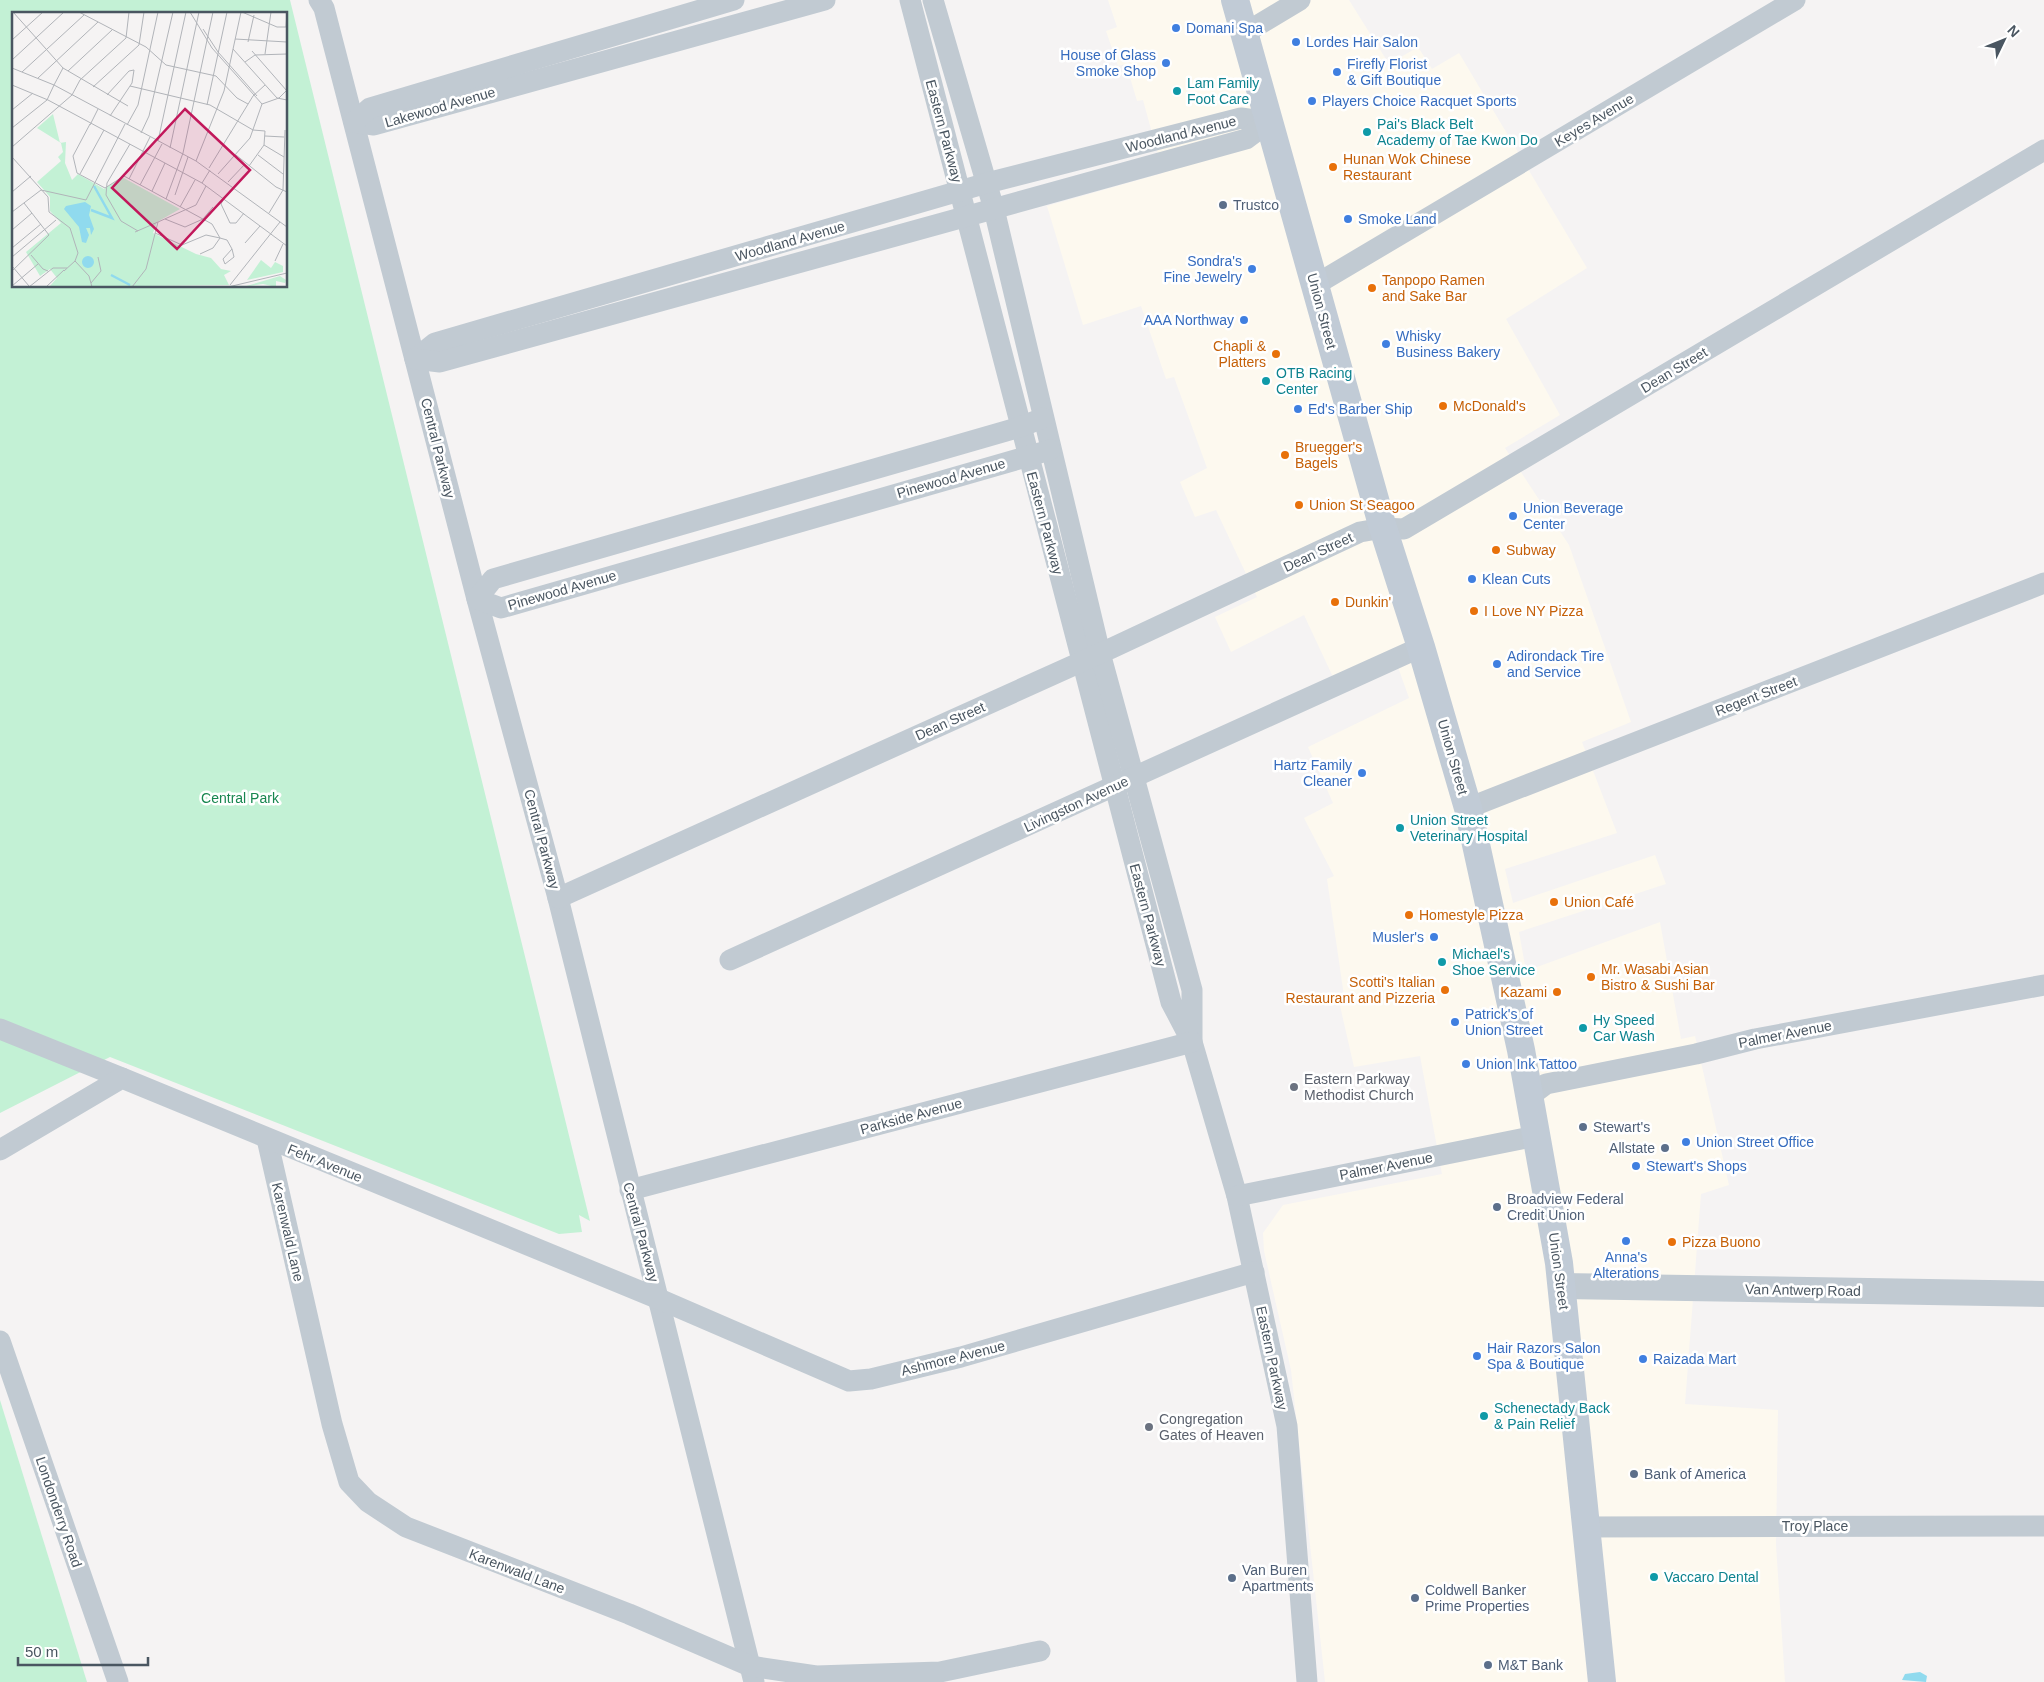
<svg xmlns="http://www.w3.org/2000/svg" width="2044" height="1682" font-family="Arial,sans-serif">
  <style>
    .commercial { fill: #fdf9ef }
    .green { fill: #c3f1d5; fill-rule: evenodd }
    .water { fill: #90daee }
    .lines { fill: none; stroke-linecap: round; stroke-linejoin: round }
    .minor { stroke: #c1cad2; stroke-width: 21 }
    .tertiary { stroke: #c1cad2; stroke-width: 26 }
    .secondary { stroke: #c1cbd6; stroke-width: 28 }
    .shop-dot { fill: #3f7fe0; stroke: #fff; stroke-width: 2 }
    .culture-dot { fill: #0f9aa8; stroke: #fff; stroke-width: 2 }
    .food-dot { fill: #e8710a; stroke: #fff; stroke-width: 2 }
    .service-dot { fill: #5c6f8a; stroke: #fff; stroke-width: 2 }
    .worship-dot { fill: #6b7280; stroke: #fff; stroke-width: 2 }
    .labels { text-anchor: middle; dominant-baseline: central; stroke-width: 5; stroke-linejoin: round; paint-order: stroke }
    .shop-label { font-size: 14px; fill: #366cbe; stroke: #fff; text-anchor: start }
    .culture-label { font-size: 14px; fill: #0d838f; stroke: #fff; text-anchor: start }
    .street-label { font-size: 14px; fill: #4a5661; stroke: #fff }
    .food-label { font-size: 14px; fill: #c56008; stroke: #fff; text-anchor: start }
    .service-label { font-size: 14px; fill: #4e5e75; stroke: #fff; text-anchor: start }
    .park-label { font-size: 14px; fill: #17864f; stroke: #fff }
    .worship-label { font-size: 14px; fill: #5b616d; stroke: #fff; text-anchor: start }
    .inset-river { fill: none; stroke: #90daee; stroke-width: 2.5 }
    .inset-road { fill: none; stroke: #b1b4b9; stroke-width: 1 }
    .view { fill: #c2185b; fill-opacity: 0.15; stroke: #c2185b; stroke-width: 2.5 }
    .inset-edge { fill: none; stroke: #4a5661; stroke-width: 2.5 }
  </style>
  <rect width="100%" height="100%" fill="#f5f3f3"/>
  <polygon class="commercial" points="1108,0 1349,0 1389,64 1418,47 1432,69 1459,53 1587,268 1506,319 1560,415 1505,448 1569,545 1631,722 1582,742 1617,833 1505,869 1513,903 1655,855 1666,884 1519,932 1526,971 1660,922 1681,1039 1695,1036 1729,1185 1701,1194 1685,1404 1778,1410 1776,1545 1785,1682 1325,1682 1291,1370 1264,1251 1263,1233 1283,1205 1442,1174 1420,1056 1354,1067 1338,997 1344,996 1327,879 1334,876 1304,818 1333,803 1308,747 1409,698 1398,667 1333,677 1304,615 1231,652 1215,617 1257,597 1216,510 1195,517 1180,482 1207,468 1174,377 1166,379 1141,306 1083,325 1047,206 1163,173 1143,100 1137,101 1126,64 1118,66 1106,31 1117,27"/>
  <g class="green">
    <path d="M 0,0 L 290,0 L 590,1221 L 579,1215 L 582,1232 L 559,1234 L 110,1057 L 0,1113 ZM 14,14 L 286,14 L 286,286 L 14,286 Z"/>
    <polygon points="0,1400 87,1682 0,1682"/>
  </g>
  <polygon class="water" points="1920,1672 1927,1676 1926,1682 1902,1680 1905,1674"/>
  <g class="lines">
    <g class="minor">
      <polyline points="319,0 324,8 477,599 558,898 754,1682"/>
      <polyline points="910,0 1171,1002 1192,1042 1237,1196 1287,1426 1307,1682"/>
      <polyline points="933,0 994,209 1100,653 1192,990 1192,1039"/>
      <polyline points="1245,33 1300,0"/>
      <polyline points="354,122 374,125 825,0"/>
      <polyline points="354,122 370,108 734,0"/>
      <polyline points="1315,285 1795,0"/>
      <polyline points="415,359 435,343 987,183 1241,118 1269,122"/>
      <polyline points="415,359 440,362 1246,139 1269,122"/>
      <polyline points="1043,418 1020,427 493,579 477,599 501,608 1050,450"/>
      <polyline points="1468,808 2044,583"/>
      <polyline points="558,898 1112,648 1360,532 1383,528 1404,529 2044,150"/>
      <polyline points="730,960 1421,647"/>
      <polyline points="0,1029 122,1078"/>
      <polyline points="1530,1096 1546,1084 1696,1054 1755,1039 2044,985"/>
      <polyline points="267,1139 332,1424 349,1482 368,1502 406,1527 629,1614 750,1666 816,1676 940,1672 1040,1651"/>
      <polyline points="0,1150 122,1078 659,1299 849,1381 871,1379 961,1357 1254,1272"/>
      <polyline points="630,1190 1192,1042"/>
      <polyline points="1237,1196 1536,1136"/>
      <polyline points="0,1341 118,1682"/>
      <polyline points="1586,1527 2044,1526"/>
    </g>
    <polyline class="tertiary" points="1562,1286 2044,1294"/>
    <polyline class="secondary" points="1235,0 1383,528 1421,647 1468,808 1521,1050 1559,1263 1602,1682"/>
  </g>
  <g class="shop-dot">
    <circle cx="1176" cy="28" r="5"/>
    <circle cx="1296" cy="42" r="5"/>
    <circle cx="1166" cy="63" r="5"/>
    <circle cx="1337" cy="72" r="5"/>
    <circle cx="1312" cy="101" r="5"/>
    <circle cx="1348" cy="219" r="5"/>
    <circle cx="1252" cy="269" r="5"/>
    <circle cx="1244" cy="320" r="5"/>
    <circle cx="1386" cy="344" r="5"/>
    <circle cx="1298" cy="409" r="5"/>
    <circle cx="1513" cy="516" r="5"/>
    <circle cx="1472" cy="579" r="5"/>
    <circle cx="1497" cy="664" r="5"/>
    <circle cx="1362" cy="773" r="5"/>
    <circle cx="1434" cy="937" r="5"/>
    <circle cx="1455" cy="1022" r="5"/>
    <circle cx="1466" cy="1064" r="5"/>
    <circle cx="1686" cy="1142" r="5"/>
    <circle cx="1636" cy="1166" r="5"/>
    <circle cx="1626" cy="1241" r="5"/>
    <circle cx="1477" cy="1356" r="5"/>
    <circle cx="1643" cy="1359" r="5"/>
  </g>
  <g class="culture-dot">
    <circle cx="1177" cy="91" r="5"/>
    <circle cx="1367" cy="132" r="5"/>
    <circle cx="1266" cy="381" r="5"/>
    <circle cx="1400" cy="828" r="5"/>
    <circle cx="1442" cy="962" r="5"/>
    <circle cx="1583" cy="1028" r="5"/>
    <circle cx="1484" cy="1416" r="5"/>
    <circle cx="1654" cy="1577" r="5"/>
  </g>
  <g class="food-dot">
    <circle cx="1333" cy="167" r="5"/>
    <circle cx="1372" cy="288" r="5"/>
    <circle cx="1276" cy="354" r="5"/>
    <circle cx="1443" cy="406" r="5"/>
    <circle cx="1285" cy="455" r="5"/>
    <circle cx="1299" cy="505" r="5"/>
    <circle cx="1496" cy="550" r="5"/>
    <circle cx="1335" cy="602" r="5"/>
    <circle cx="1474" cy="611" r="5"/>
    <circle cx="1554" cy="902" r="5"/>
    <circle cx="1409" cy="915" r="5"/>
    <circle cx="1591" cy="977" r="5"/>
    <circle cx="1445" cy="990" r="5"/>
    <circle cx="1557" cy="992" r="5"/>
    <circle cx="1672" cy="1242" r="5"/>
  </g>
  <g class="service-dot">
    <circle cx="1223" cy="205" r="5"/>
    <circle cx="1583" cy="1127" r="5"/>
    <circle cx="1665" cy="1148" r="5"/>
    <circle cx="1497" cy="1207" r="5"/>
    <circle cx="1634" cy="1474" r="5"/>
    <circle cx="1232" cy="1578" r="5"/>
    <circle cx="1415" cy="1598" r="5"/>
    <circle cx="1488" cy="1665" r="5"/>
  </g>
  <g class="worship-dot">
    <circle cx="1294" cy="1087" r="5"/>
    <circle cx="1149" cy="1427" r="5"/>
  </g>
  <g class="labels">
    <g class="shop-label">
      <text x="1186" y="28">Domani Spa</text>
      <text x="1306" y="42">Lordes Hair Salon</text>
      <text x="1156" y="55" text-anchor="end">House of Glass<tspan x="1156" dy="16">Smoke Shop</tspan></text>
      <text x="1347" y="64">Firefly Florist<tspan x="1347" dy="16">&amp; Gift Boutique</tspan></text>
      <text x="1322" y="101">Players Choice Racquet Sports</text>
      <text x="1358" y="219">Smoke Land</text>
      <text x="1242" y="261" text-anchor="end">Sondra's<tspan x="1242" dy="16">Fine Jewelry</tspan></text>
      <text x="1234" y="320" text-anchor="end">AAA Northway</text>
      <text x="1396" y="336">Whisky<tspan x="1396" dy="16">Business Bakery</tspan></text>
      <text x="1308" y="409">Ed's Barber Ship</text>
      <text x="1523" y="508">Union Beverage<tspan x="1523" dy="16">Center</tspan></text>
      <text x="1482" y="579">Klean Cuts</text>
      <text x="1507" y="656">Adirondack Tire<tspan x="1507" dy="16">and Service</tspan></text>
      <text x="1352" y="765" text-anchor="end">Hartz Family<tspan x="1352" dy="16">Cleaner</tspan></text>
      <text x="1424" y="937" text-anchor="end">Musler's</text>
      <text x="1465" y="1014">Patrick's of<tspan x="1465" dy="16">Union Street</tspan></text>
      <text x="1476" y="1064">Union Ink Tattoo</text>
      <text x="1696" y="1142">Union Street Office</text>
      <text x="1646" y="1166">Stewart's Shops</text>
      <text x="1626" y="1257" text-anchor="middle">Anna's<tspan x="1626" dy="16">Alterations</tspan></text>
      <text x="1487" y="1348">Hair Razors Salon<tspan x="1487" dy="16">Spa &amp; Boutique</tspan></text>
      <text x="1653" y="1359">Raizada Mart</text>
    </g>
    <g class="culture-label">
      <text x="1187" y="83">Lam Family<tspan x="1187" dy="16">Foot Care</tspan></text>
      <text x="1377" y="124">Pai's Black Belt<tspan x="1377" dy="16">Academy of Tae Kwon Do</tspan></text>
      <text x="1276" y="373">OTB Racing<tspan x="1276" dy="16">Center</tspan></text>
      <text x="1410" y="820">Union Street<tspan x="1410" dy="16">Veterinary Hospital</tspan></text>
      <text x="1452" y="954">Michael's<tspan x="1452" dy="16">Shoe Service</tspan></text>
      <text x="1593" y="1020">Hy Speed<tspan x="1593" dy="16">Car Wash</tspan></text>
      <text x="1494" y="1408">Schenectady Back<tspan x="1494" dy="16">&amp; Pain Relief</tspan></text>
      <text x="1664" y="1577">Vaccaro Dental</text>
    </g>
    <g class="street-label">
      <text transform="translate(440 107) rotate(-16)">Lakewood Avenue</text>
      <text transform="translate(1594 120) rotate(-31)">Keyes Avenue</text>
      <text transform="translate(944 131) rotate(75)">Eastern Parkway</text>
      <text transform="translate(1181 134) rotate(-14)">Woodland Avenue</text>
      <text transform="translate(790 241) rotate(-16)">Woodland Avenue</text>
      <text transform="translate(1322 311) rotate(75)">Union Street</text>
      <text transform="translate(1674 370) rotate(-31)">Dean Street</text>
      <text transform="translate(438 448) rotate(76)">Central Parkway</text>
      <text transform="translate(951 478) rotate(-16)">Pinewood Avenue</text>
      <text transform="translate(1045 523) rotate(75)">Eastern Parkway</text>
      <text transform="translate(1318 552) rotate(-25)">Dean Street</text>
      <text transform="translate(562 590) rotate(-16)">Pinewood Avenue</text>
      <text transform="translate(1756 696) rotate(-21)">Regent Street</text>
      <text transform="translate(950 721) rotate(-24)">Dean Street</text>
      <text transform="translate(1453 757) rotate(74)">Union Street</text>
      <text transform="translate(1076 804) rotate(-25)">Livingston Avenue</text>
      <text transform="translate(542 839) rotate(75)">Central Parkway</text>
      <text transform="translate(1148 915) rotate(75)">Eastern Parkway</text>
      <text transform="translate(1785 1034) rotate(-11)">Palmer Avenue</text>
      <text transform="translate(911 1116) rotate(-15)">Parkside Avenue</text>
      <text transform="translate(325 1163) rotate(22)">Fehr Avenue</text>
      <text transform="translate(1386 1166) rotate(-11)">Palmer Avenue</text>
      <text transform="translate(288 1232) rotate(77)">Karenwald Lane</text>
      <text transform="translate(641 1232) rotate(75)">Central Parkway</text>
      <text transform="translate(1559 1271) rotate(82)">Union Street</text>
      <text transform="translate(1803 1290) rotate(1)">Van Antwerp Road</text>
      <text transform="translate(953 1358) rotate(-14)">Ashmore Avenue</text>
      <text transform="translate(1272 1358) rotate(78)">Eastern Parkway</text>
      <text transform="translate(59 1512) rotate(71)">Londonderry Road</text>
      <text x="1815" y="1526">Troy Place</text>
      <text transform="translate(517 1571) rotate(21)">Karenwald Lane</text>
    </g>
    <g class="food-label">
      <text x="1343" y="159">Hunan Wok Chinese<tspan x="1343" dy="16">Restaurant</tspan></text>
      <text x="1382" y="280">Tanpopo Ramen<tspan x="1382" dy="16">and Sake Bar</tspan></text>
      <text x="1266" y="346" text-anchor="end">Chapli &amp;<tspan x="1266" dy="16">Platters</tspan></text>
      <text x="1453" y="406">McDonald's</text>
      <text x="1295" y="447">Bruegger's<tspan x="1295" dy="16">Bagels</tspan></text>
      <text x="1309" y="505">Union St Seagoo</text>
      <text x="1506" y="550">Subway</text>
      <text x="1345" y="602">Dunkin'</text>
      <text x="1484" y="611">I Love NY Pizza</text>
      <text x="1564" y="902">Union Café</text>
      <text x="1419" y="915">Homestyle Pizza</text>
      <text x="1601" y="969">Mr. Wasabi Asian<tspan x="1601" dy="16">Bistro &amp; Sushi Bar</tspan></text>
      <text x="1435" y="982" text-anchor="end">Scotti's Italian<tspan x="1435" dy="16">Restaurant and Pizzeria</tspan></text>
      <text x="1547" y="992" text-anchor="end">Kazami</text>
      <text x="1682" y="1242">Pizza Buono</text>
    </g>
    <g class="service-label">
      <text x="1233" y="205">Trustco</text>
      <text x="1593" y="1127">Stewart's</text>
      <text x="1655" y="1148" text-anchor="end">Allstate</text>
      <text x="1507" y="1199">Broadview Federal<tspan x="1507" dy="16">Credit Union</tspan></text>
      <text x="1644" y="1474">Bank of America</text>
      <text x="1242" y="1570">Van Buren<tspan x="1242" dy="16">Apartments</tspan></text>
      <text x="1425" y="1590">Coldwell Banker<tspan x="1425" dy="16">Prime Properties</tspan></text>
      <text x="1498" y="1665">M&amp;T Bank</text>
    </g>
    <g class="park-label">
      <text x="240" y="798">Central Park</text>
    </g>
    <g class="worship-label">
      <text x="1304" y="1079">Eastern Parkway<tspan x="1304" dy="16">Methodist Church</tspan></text>
      <text x="1159" y="1419">Congregation<tspan x="1159" dy="16">Gates of Heaven</tspan></text>
    </g>
  </g>
  <g transform="translate(12 12)">
    <rect width="275" height="275" fill="#f5f3f3"/>
    <path d="M 41,102 L 48,131 L 54,130 L 53,151 L 60,168 L 66,162 L 92,177 L 110,165 L 168,197 L 145,210 L 141,221 L 184,242 L 199,246 L 209,257 L 219,259 L 212,263 L 217,273 L 37,275 L 45,266 L 38,257 L 28,264 L 14,240 L 49,211 L 38,199 L 38,185 L 25,170 L 49,149 L 46,145 L 51,140 L 49,131 L 25,116 ZM 249,248 L 259,256 L 263,250 L 271,254 L 271,260 L 235,268 ZM 268,264 L 274,268 L 273,271 L 264,269 L 264,275 L 251,272 L 231,275 Z" fill="#c3f1d5"/>
    <path d="M 73,190 L 79,194 L 77,203 L 82,217 L 79,223 L 78,216 L 74,216 L 77,223 L 74,231 L 70,230 L 67,215 L 52,197 L 54,194 ZM70 250a6 6 0 1 1 12 0a6 6 0 1 1-12 0Z" fill="#90daee"/>
    <path class="inset-river" d="M 79,198 L 100,206 L 82,174M 99,263 L 118,273"/>
    <path class="inset-road" d="M 1,0 L 51,56 L 116,94M 67,0 L 134,35 L 154,53 L 204,64 L 225,86 L 236,92M 178,0 L 200,36 L 250,92M 230,0 L 265,15 L 275,15M 274,15 L 275,0M 191,17 L 206,40 L 245,84M 223,27 L 275,30M 0,28 L 31,0M 236,30 L 242,3M 221,37 L 265,86 L 275,88M 240,39 L 275,79M 253,42 L 259,0M 0,48 L 52,0M 233,50 L 243,43 L 275,42M 0,56 L 42,73 L 184,149 L 275,215M 56,59 L 100,18M 10,60 L 72,3M 26,66 L 86,10M 0,73 L 36,88 L 190,171 L 275,234M 42,73 L 51,56M 118,74 L 198,93 L 241,118 L 253,119 L 252,133 L 237,154M 81,75 L 127,33 L 132,0M 95,83 L 117,59 L 122,58 L 120,71 L 98,104M 195,93 L 215,0M 0,98 L 21,81M 78,112 L 61,144 L 65,161 L 93,176 L 112,164 L 200,212 L 208,226M 78,113 L 86,97M 115,113 L 126,93 L 146,0M 0,116 L 35,88 L 42,73M 129,121 L 137,104 L 161,0M 253,124 L 272,125M 146,129 L 174,0M 118,132 L 95,171 L 94,183 L 109,209 L 126,219M 252,133 L 272,145M 0,135 L 60,83 L 68,68 L 114,26 L 117,0M 158,136 L 187,0M 224,143 L 264,175 L 275,180M 246,143 L 271,162M 0,145 L 36,185 L 37,200 L 58,216 L 66,241 L 63,249 L 52,259M 184,149 L 212,79 L 229,0M 197,156 L 241,84 L 253,73M 68,162 L 92,118M 206,162 L 238,126 L 250,92 L 267,86 L 275,78M 117,167 L 138,125M 216,170 L 233,152M 190,171 L 198,158M 128,173 L 150,132M 29,178 L 74,188M 140,179 L 153,151M 0,180 L 19,164M 163,183 L 176,145M 212,186 L 209,192 L 218,211 L 224,211 L 232,201M 154,187 L 171,141 L 201,0M 74,188 L 113,112M 168,195 L 183,168M 0,200 L 29,178M 257,201 L 271,178 L 273,118M 153,207 L 173,215 L 191,207 L 201,195M 0,218 L 20,201M 123,220 L 146,210M 143,221 L 170,233 L 194,223 L 208,226 L 215,228 L 220,237M 233,231 L 248,214M 0,236 L 29,212M 220,237 L 222,245 L 213,252 L 211,247 ZM 188,242 L 201,236 L 208,226M 19,243 L 31,257 L 36,259M 0,245 L 44,208M 63,249 L 77,264 L 80,275M 263,249 L 271,232M 0,254 L 17,274M 0,259 L 37,223 L 12,191M 79,271 L 89,259 L 86,245M 218,273 L 268,210M 0,274 L 26,252M 17,275 L 41,256 L 55,256M 34,275 L 52,258M 120,275 L 134,257 L 146,210 L 184,193 L 194,174M 216,275 L 275,261"/>
    <path class="view" d="M 173,97 L 238,158 L 165,237 L 100,176 Z"/>
    <rect width="275" height="275" class="inset-edge"/>
  </g>
  <g transform="translate(2004 40) rotate(47)" stroke="#ffffff" stroke-width="4" paint-order="stroke">
  <path d="M0-4L9 19L0 12L-9 19Z" fill="#4a5661"/>
  <text y="-8" font-size="14" font-weight="bold" text-anchor="middle" fill="#4a5661">N</text>
  </g>
  <path d="M18 1657v8h130v-8" fill="none" stroke="#4a5661" stroke-width="2.5"/>
  <text x="25" y="1657" font-size="15" fill="#4a5661" stroke="#ffffff" stroke-width="4" paint-order="stroke">50 m</text>
</svg>
